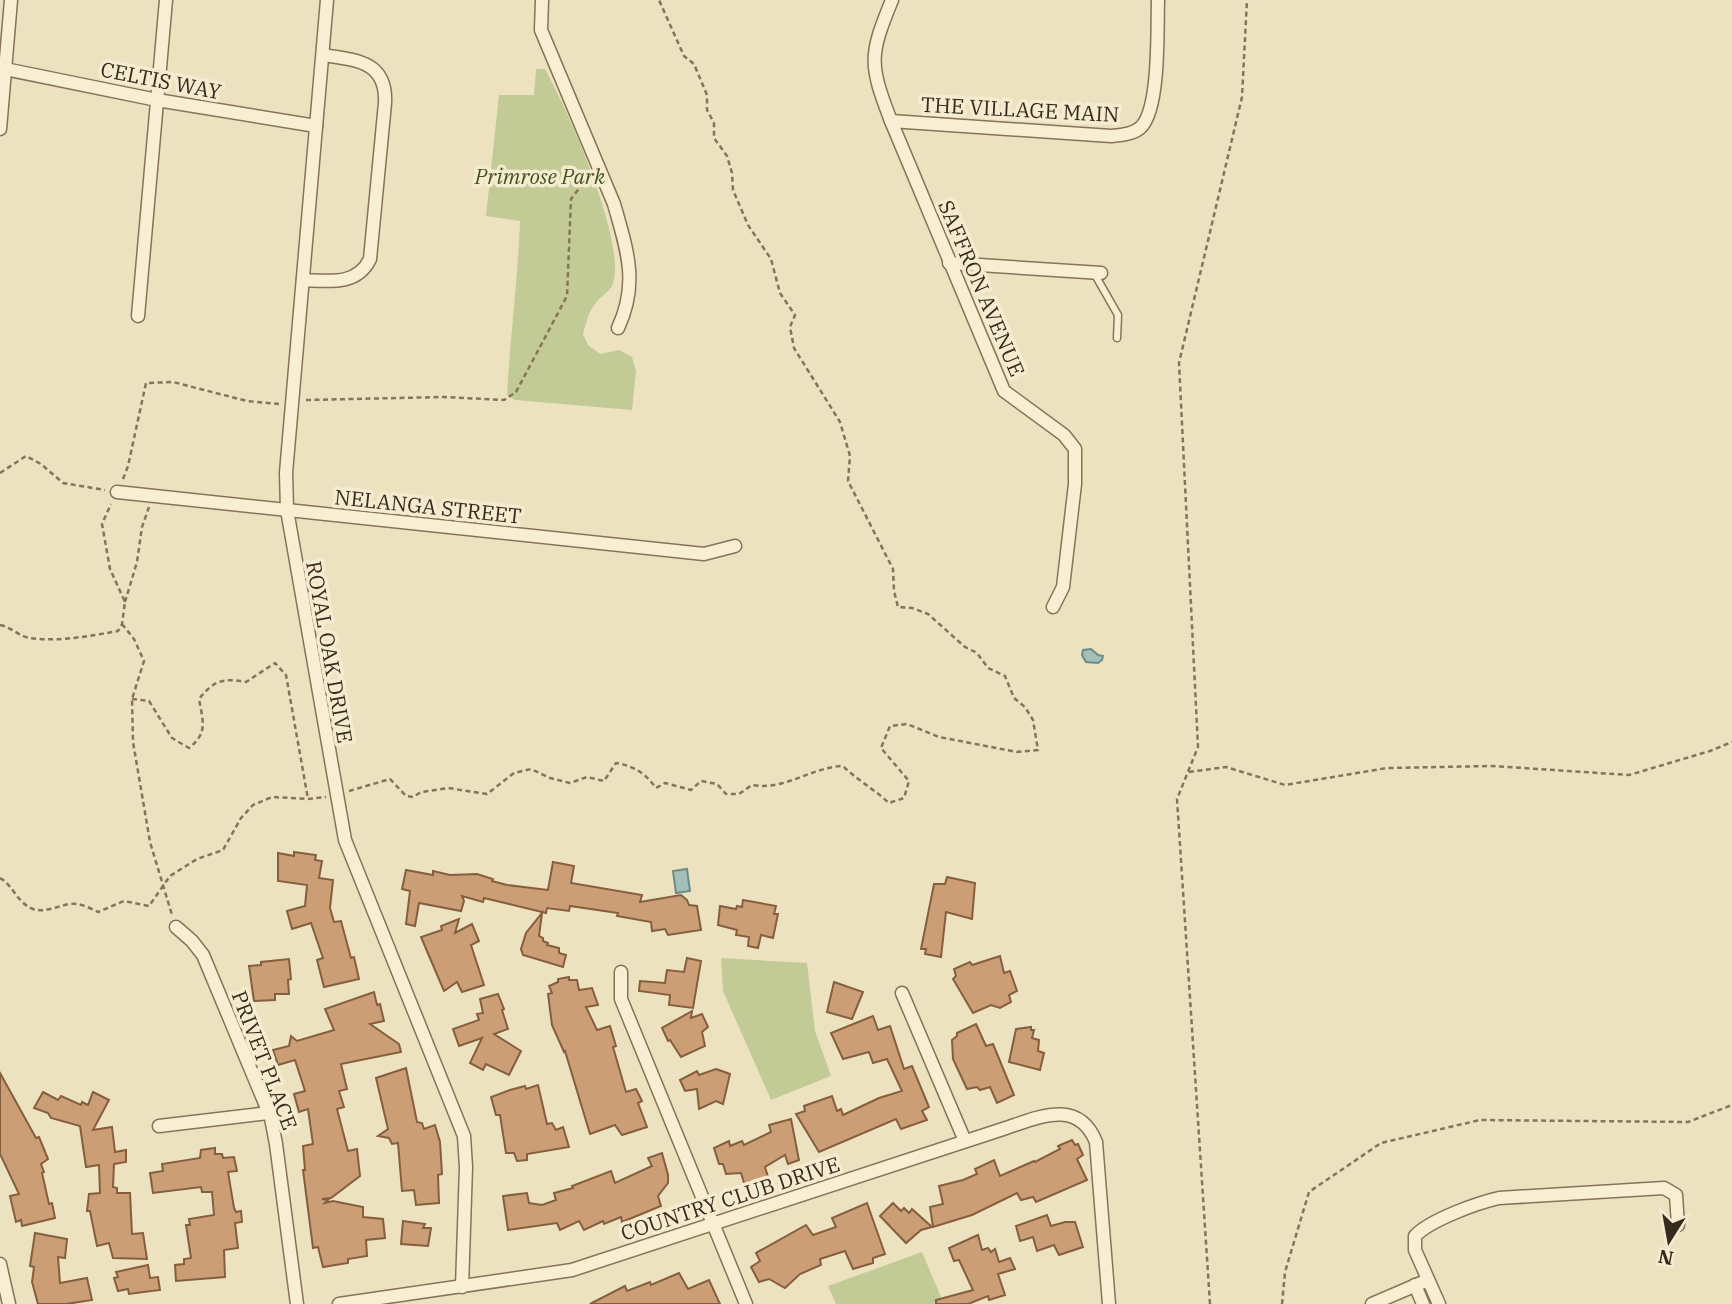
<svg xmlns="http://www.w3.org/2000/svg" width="1732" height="1304" font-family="'IBM Plex Serif',serif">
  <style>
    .green { fill: #c2cb95 }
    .water { fill: #a3bfb9; stroke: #6b8d86; stroke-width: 2 }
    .building { fill: #cb9e76; stroke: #855e3e; stroke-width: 2 }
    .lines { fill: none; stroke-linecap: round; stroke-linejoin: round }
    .lane-casing { stroke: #867358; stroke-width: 9 }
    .street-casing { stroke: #867358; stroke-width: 15 }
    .path { stroke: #867358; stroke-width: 2.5; stroke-dasharray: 5 3.5; stroke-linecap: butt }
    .lane { stroke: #f8efd3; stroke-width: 6 }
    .street { stroke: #f8efd3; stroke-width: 12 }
    .labels { text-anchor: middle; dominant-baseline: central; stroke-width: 7; stroke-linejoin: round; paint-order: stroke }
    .street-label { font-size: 21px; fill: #362a1d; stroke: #f5ecd0 }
    .park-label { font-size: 21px; font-style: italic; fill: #445223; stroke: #f5ecd0 }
  </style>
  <rect width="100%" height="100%" fill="#ede2c0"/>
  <g class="green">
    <path d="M 536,69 L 545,69 C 568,111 623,234 614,279 C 612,292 602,294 595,304 C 588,312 586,324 583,334 L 588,345 L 600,354 L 619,350 L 632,357 L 636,371 L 632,410 L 515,400 L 507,395 C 510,336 518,279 520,221 L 486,216 L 499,95 L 534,95 Z"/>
    <polygon points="721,958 807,963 815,1031 831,1076 771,1100 723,991"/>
    <polygon points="922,1252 944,1304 836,1304 828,1286"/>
  </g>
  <g class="water">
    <polygon points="1091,649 1098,655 1103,656 1102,660 1098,663 1086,662 1082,655 1083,650"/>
    <polygon points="687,869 690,891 676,893 673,871"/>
  </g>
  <g class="building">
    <polygon points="294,852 316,855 315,860 322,861 319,878 333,880 330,908 334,922 341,921 351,958 354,957 359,979 324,987 317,960 323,958 311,923 292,929 287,911 305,906 307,885 278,881 278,853 294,856"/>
    <polygon points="553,862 574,866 571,883 642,895 640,902 681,895 687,900 689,905 697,906 701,930 668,935 665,929 652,931 651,922 617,916 618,913 570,906 569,911 547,908 546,913 484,898 483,902 462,896 464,901 461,911 419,903 415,926 406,924 410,891 402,889 406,870 433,875 433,871 450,875 477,874 493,879 492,881 507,885 548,890"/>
    <polygon points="947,877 975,883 972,919 946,912 941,957 925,954 926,949 921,949 934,884 945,884"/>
    <polygon points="743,900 776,906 774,914 778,914 773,938 761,935 758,948 748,946 749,937 736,935 737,930 718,925 720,906 736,909 737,906 742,907"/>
    <polygon points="542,913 539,936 543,938 543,941 548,943 547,945 559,948 559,953 566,955 563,967 523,955 521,949 526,933"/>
    <polygon points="459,919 455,933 472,924 479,941 471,945 484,985 462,992 457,982 444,991 421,937 442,930 441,926"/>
    <polygon points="1000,956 1004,973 1010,971 1017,991 1009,995 1011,1002 1000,1008 991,1005 973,1013 953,979 956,976 954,969 970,962 972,965"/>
    <polygon points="687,958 701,961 693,1008 669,1005 670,995 639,991 640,981 665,983 667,970 684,972"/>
    <polygon points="289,959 291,979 288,980 289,994 275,994 275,1000 254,1001 249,966 261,965 261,962"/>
    <polygon points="569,977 569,980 577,980 579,990 592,988 598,1005 586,1007 597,1030 610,1026 616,1046 613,1047 626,1092 636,1089 642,1101 638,1103 647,1127 622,1135 615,1125 590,1134 565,1051 564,1052 552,1025 548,994 552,993 549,986 558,982 558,979"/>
    <polygon points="834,982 863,992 852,1019 827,1012"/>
    <polygon points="374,992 377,1005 380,1004 384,1021 370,1024 399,1044 401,1052 341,1064 347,1089 339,1091 344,1107 337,1109 348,1151 357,1149 360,1176 331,1198 322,1199 328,1200 325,1203 333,1201 363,1207 363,1217 383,1219 385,1238 366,1240 367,1256 348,1259 348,1263 323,1267 318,1247 313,1248 303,1170 305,1170 303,1146 313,1144 308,1109 299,1112 294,1094 305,1091 295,1060 278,1065 273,1050 289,1046 291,1036 297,1041 334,1030 325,1009"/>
    <polygon points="498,994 504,1009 502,1010 508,1029 494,1034 521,1051 509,1075 486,1064 483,1070 470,1063 482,1038 459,1046 453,1029 479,1020 477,1014 483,1013 480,999"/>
    <polygon points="692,1011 691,1018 702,1014 708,1027 702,1032 705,1046 681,1057 670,1040 668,1041 662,1028"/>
    <polygon points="873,1016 878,1030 890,1026 904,1069 912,1066 929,1107 922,1111 927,1120 901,1129 896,1119 819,1152 796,1114 805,1111 804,1106 832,1096 837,1111 841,1109 843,1115 879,1098 902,1091 887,1059 873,1063 869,1052 843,1059 831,1033"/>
    <polygon points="976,1024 986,1046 993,1044 1014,1095 997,1103 990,1087 980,1090 977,1087 967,1089 953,1059 952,1040 957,1036 957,1033"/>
    <polygon points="1031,1027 1031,1030 1034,1030 1032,1038 1039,1040 1038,1051 1044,1053 1040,1070 1009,1062 1016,1029"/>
    <polygon points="406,1068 417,1122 422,1123 424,1129 435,1125 440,1142 442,1174 438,1175 439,1203 416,1205 414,1190 402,1191 398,1143 392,1144 389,1138 378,1136 388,1129 376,1078"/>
    <polygon points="716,1069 730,1074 723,1104 716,1101 699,1109 697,1089 685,1091 680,1080 697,1071 699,1075"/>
    <polygon points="0,1073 36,1138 39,1137 48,1159 41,1164 44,1172 42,1173 49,1204 52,1203 55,1218 22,1226 21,1220 16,1222 10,1196 19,1194 0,1154"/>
    <polygon points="538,1085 547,1124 552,1123 556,1130 563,1127 569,1147 527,1154 527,1160 517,1161 514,1153 506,1153 500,1115 496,1115 491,1097 510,1090 525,1086 526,1089"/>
    <polygon points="43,1092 58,1100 61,1096 81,1105 82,1102 88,1105 93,1092 109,1100 93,1130 112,1127 115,1152 126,1150 126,1162 114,1164 113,1187 117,1188 117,1193 130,1193 132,1234 143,1233 147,1259 113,1258 109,1243 97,1246 90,1211 87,1211 89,1194 100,1193 99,1165 86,1167 80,1126 51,1118 48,1113 34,1108"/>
    <polygon points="791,1119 799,1160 788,1164 785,1155 765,1167 768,1177 745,1186 741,1173 726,1174 723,1164 719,1164 714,1148 729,1141 730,1146 742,1141 744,1145 771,1132 769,1125"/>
    <polygon points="1072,1140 1075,1145 1078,1144 1083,1155 1077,1159 1087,1180 1036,1202 1033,1197 1021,1200 1017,1193 972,1215 933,1227 930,1207 943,1204 939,1186 963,1180 977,1174 975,1169 994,1160 1000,1176 1034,1161 1035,1162 1060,1149 1058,1146"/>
    <polygon points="215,1148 215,1154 222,1154 223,1158 234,1157 237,1171 228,1172 234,1208 236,1212 241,1211 242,1222 235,1223 238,1248 224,1250 225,1277 176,1281 175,1265 184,1264 184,1259 191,1258 186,1225 190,1225 189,1219 214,1215 212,1192 202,1192 201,1187 153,1193 150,1173 163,1171 162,1164 200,1158 201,1150"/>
    <polygon points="662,1153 668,1175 668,1183 658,1196 661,1206 622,1222 621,1217 604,1224 603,1221 584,1230 579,1221 560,1230 557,1223 508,1230 503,1196 527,1193 529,1203 542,1205 556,1200 554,1193 573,1188 572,1186 611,1171 615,1183 652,1166 648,1158"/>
    <polygon points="867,1203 885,1254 873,1258 873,1263 853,1269 845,1251 820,1259 821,1265 800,1274 785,1288 769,1279 759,1282 751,1267 760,1261 756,1253 806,1225 813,1235 836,1227 832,1218"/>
    <polygon points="893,1203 901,1211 904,1208 909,1213 912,1209 932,1227 921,1230 906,1243 880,1216"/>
    <polygon points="1047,1215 1051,1226 1065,1222 1075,1222 1083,1247 1059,1255 1054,1245 1037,1251 1033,1237 1020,1241 1016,1226"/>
    <polygon points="403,1221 425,1224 423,1228 431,1228 428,1246 401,1244"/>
    <polygon points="35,1233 67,1239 65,1258 58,1257 60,1283 87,1278 92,1300 66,1304 38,1304 32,1282 34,1267 30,1266"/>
    <polygon points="978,1235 982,1250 988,1248 991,1252 995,1249 999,1262 1010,1258 1015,1269 998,1274 1005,1295 989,1300 988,1296 968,1304 936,1304 936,1300 973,1290 959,1260 954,1261 949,1248"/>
    <polygon points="148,1265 150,1278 158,1277 160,1290 129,1294 128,1289 118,1291 114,1278 118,1277 116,1272"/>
    <polygon points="679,1273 688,1289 709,1280 720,1304 590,1304 625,1286 627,1291 650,1282 651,1285"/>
  </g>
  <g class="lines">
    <g class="lane-casing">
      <polyline id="lane" points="1094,273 1118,315 1117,338"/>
    </g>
    <g class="street-casing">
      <g id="street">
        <polyline points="327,0 286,473 287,510 345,840 464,1136 466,1167 462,1287"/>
        <path d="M 542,0 L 541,30 L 614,204 C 627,250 639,283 618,328"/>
        <path d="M 892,0 C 869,56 869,64 891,121 L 1004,391 L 1064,435 L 1075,449 L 1075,484 L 1063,587 L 1053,607"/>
        <polyline points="0,68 157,100 316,126"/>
        <path d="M 891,121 L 1111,136 C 1122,135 1135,134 1142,126 C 1160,105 1157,29 1158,0"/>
        <polyline points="0,129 11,0"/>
        <polyline points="949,263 1101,273"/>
        <path d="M 303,280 C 329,281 357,286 370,259 L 385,103 C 387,61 356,60 323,55"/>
        <polyline points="138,316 166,0"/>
        <polyline points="117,492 704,554 735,546"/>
        <polyline points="176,927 192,941 203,955 271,1118 276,1144 297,1304"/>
        <polyline points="621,972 621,999 746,1304"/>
        <polyline points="902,993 965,1141"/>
        <polyline points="159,1126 268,1113"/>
        <polyline points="0,1264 9,1304"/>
        <polyline points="1415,1285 1423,1304"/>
        <path d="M 339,1304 L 572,1270 L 1003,1129 C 1037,1118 1078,1097 1096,1142 L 1109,1304"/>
        <polyline points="1372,1304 1428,1280"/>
        <path d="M 1439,1304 L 1415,1250 L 1415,1236 C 1430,1220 1477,1203 1499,1198 L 1664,1188 L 1676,1195 L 1678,1225"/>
      </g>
    </g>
    <g class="path">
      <polyline points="306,400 444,397 504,400 516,392 567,296 571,199 589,175"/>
      <polyline points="0,473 26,456 41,464 63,483 105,490"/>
      <polyline points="123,479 128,466 146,383 173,382 247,401 279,404"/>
      <polyline points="125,602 137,562 142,527 149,507"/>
      <polyline points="122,624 134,639 144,661 132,699 133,742 150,842 172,915"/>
      <path d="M 0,625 C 11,627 20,637 30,638 C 58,642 90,636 118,631 L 122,624 L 125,602 L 110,569 L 102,524 L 111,504"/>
      <path d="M 132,699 L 149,701 L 172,738 L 189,748 C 208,733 203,722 199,699 C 214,680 223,678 246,682 L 275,663 L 286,675 L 308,799"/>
      <polyline points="1189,772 1226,767 1285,785 1387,768 1493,766 1629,775 1710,751 1732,742"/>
      <path d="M 349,791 L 390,779 L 406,796 L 413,797 L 421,792 L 448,788 L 487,794 L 514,773 L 531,769 L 550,778 L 570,783 L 587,777 L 604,781 L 616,763 C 634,766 645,773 656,788 L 665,783 L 691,790 L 701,781 L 717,784 L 726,794 L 739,794 L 752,785 C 785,791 811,767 843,766 C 857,780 874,789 889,803 L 904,798 L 909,781 L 881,748 L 890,726 L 907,724 L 939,737 L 1017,752 L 1038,750 L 1033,720 L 1025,707 L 1014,698 L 1005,676 L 988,668 L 977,653 L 965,647 L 928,614 L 912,608 L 898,607 L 894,591 L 893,569 L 848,481 L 850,456 L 840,422 L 794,348 L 790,327 L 795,315 L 780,293 L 771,259 L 748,225 L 733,190 L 732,173 L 727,156 L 714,138 L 714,123 L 707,110 L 707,95 L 694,64 L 684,56 L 659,0"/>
      <path d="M 0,878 C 13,885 17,903 33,909 C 48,914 63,902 77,904 C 84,905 92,909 98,912 L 124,901 L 149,906 L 170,876 L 197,859 L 223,850 L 241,818 L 253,805 L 272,797 L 308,799 L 326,797"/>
      <polyline points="1210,1304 1177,799 1198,747 1179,363 1242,97 1247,0"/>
      <polyline points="1282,1304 1285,1272 1309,1192 1381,1143 1480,1120 1688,1122 1732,1105"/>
    </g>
    <use href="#lane" class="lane"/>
    <use href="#street" class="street"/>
  </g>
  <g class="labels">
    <g class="street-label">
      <text transform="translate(161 80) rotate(11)">CELTIS WAY</text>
      <text transform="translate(1020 109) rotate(3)">THE VILLAGE MAIN</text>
      <text transform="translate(982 288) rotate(67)">SAFFRON AVENUE</text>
      <text transform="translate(428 506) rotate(6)">NELANGA STREET</text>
      <text transform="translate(330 652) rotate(80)">ROYAL OAK DRIVE</text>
      <text transform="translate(265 1060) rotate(69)">PRIVET PLACE</text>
      <text transform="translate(730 1198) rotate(-18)">COUNTRY CLUB DRIVE</text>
    </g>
    <g class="park-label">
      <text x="540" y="176">Primrose Park</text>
    </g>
  </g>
  <g transform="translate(1669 1241) rotate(191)" stroke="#f5ecd0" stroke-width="5" paint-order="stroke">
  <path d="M0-5L12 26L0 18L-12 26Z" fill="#362a1d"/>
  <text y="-10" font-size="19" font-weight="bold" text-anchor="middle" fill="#362a1d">N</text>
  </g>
</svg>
